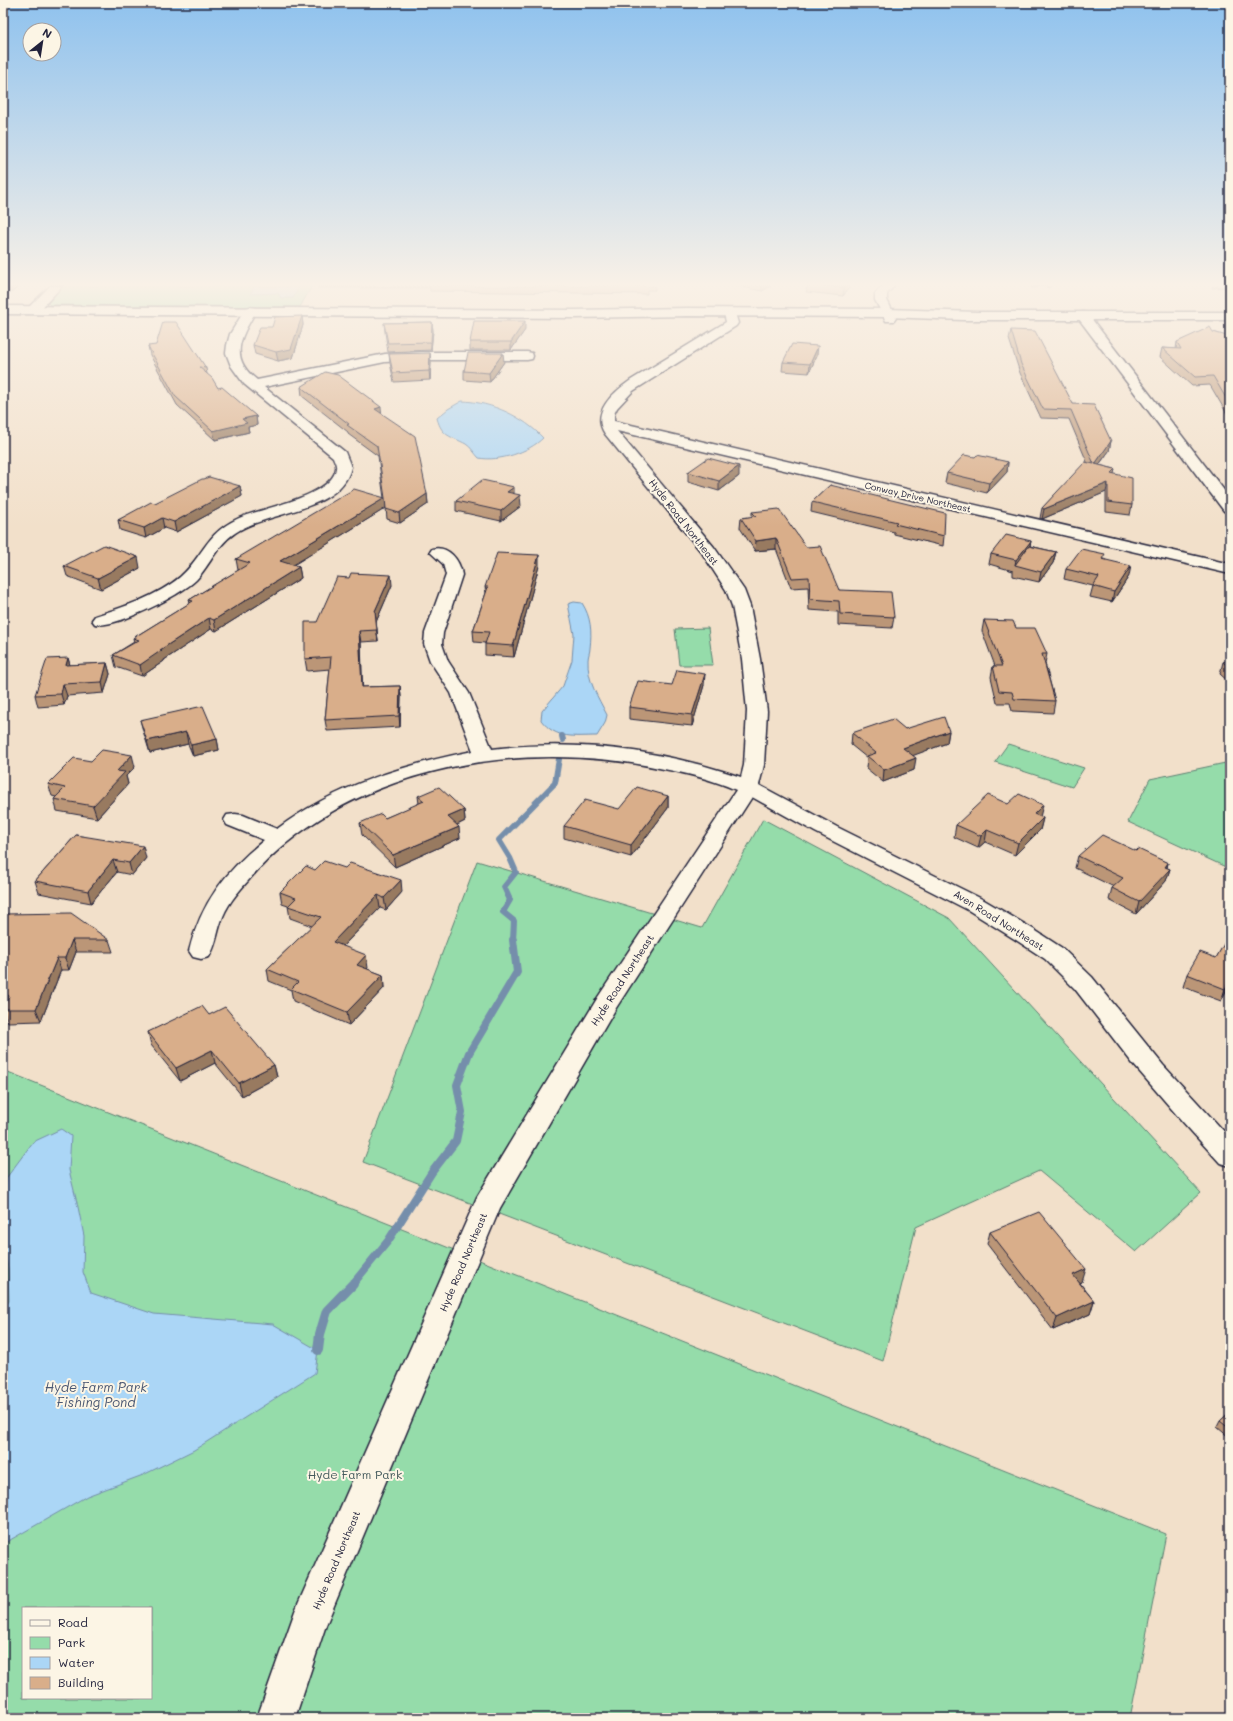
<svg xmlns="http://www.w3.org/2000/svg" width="1233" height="1721" font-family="Mali,sans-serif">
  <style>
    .green { fill: #95dcaa; stroke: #5c7f72; fill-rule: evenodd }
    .water { fill: #abd6f6; stroke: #748eab }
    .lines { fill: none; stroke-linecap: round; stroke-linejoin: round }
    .stream-far2 { stroke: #748eab; stroke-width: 6 }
    .stream-far1 { stroke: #748eab; stroke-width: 8 }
    .stream { stroke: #748eab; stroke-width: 10 }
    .minor-casing { stroke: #22223b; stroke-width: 3 }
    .tertiary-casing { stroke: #22223b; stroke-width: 3 }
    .minor { fill: #fcf5e5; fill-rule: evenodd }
    .tertiary { fill: #fcf5e5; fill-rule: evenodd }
    .wall { fill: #bb9677; stroke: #22223b }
    .shaded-wall { fill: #987a61; stroke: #22223b }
    .building { fill: #d9ae8a; stroke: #22223b }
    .labels { text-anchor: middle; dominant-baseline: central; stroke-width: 4; stroke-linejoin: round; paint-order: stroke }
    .far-street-label { font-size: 9px; fill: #22223b; stroke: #fcf5e5 }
    .street-label { font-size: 10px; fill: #22223b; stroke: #fcf5e5 }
    .near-park-label { font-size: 12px; fill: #445a5c; stroke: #fcf5e5 }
    .near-water-label { font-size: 13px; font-style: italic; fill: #4b5873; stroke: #fcf5e5 }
  </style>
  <rect width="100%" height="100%" fill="#f2e0ca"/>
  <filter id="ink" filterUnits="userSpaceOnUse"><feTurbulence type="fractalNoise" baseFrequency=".025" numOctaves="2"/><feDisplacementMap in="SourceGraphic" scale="8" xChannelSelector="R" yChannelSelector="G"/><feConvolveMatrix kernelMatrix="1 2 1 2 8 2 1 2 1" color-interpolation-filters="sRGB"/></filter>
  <g filter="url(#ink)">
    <g class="green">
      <polygon points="63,286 312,286 300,307 50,305 48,303"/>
      <polygon points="708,628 713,665 679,665 675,629"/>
      <polygon points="1008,744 1084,768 1072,787 995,762"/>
      <polygon points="1230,762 1230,869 1128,822 1150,779"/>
      <polygon points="763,819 949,918 1201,1193 1136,1252 1039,1171 916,1227 883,1361 363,1162 477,861 702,928"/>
      <path d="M 3,1070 L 1166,1534 L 1130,1718 L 3,1718 ZM 23,1608 L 151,1608 L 151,1698 L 23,1698 Z"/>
    </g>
    <g class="water">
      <polygon points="255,286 260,287 299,287 293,298 281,298 278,293 250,294"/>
      <path d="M 462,401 C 492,402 524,417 543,438 C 529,452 499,462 479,458 C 475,454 471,447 466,444 C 451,436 442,437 437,418 L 448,409 Z"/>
      <path d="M 574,602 L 582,603 C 591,617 592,631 590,648 C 590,652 588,656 588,660 C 587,681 598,697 607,715 L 605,723 L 597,736 C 575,736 556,740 541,720 L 542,711 L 563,686 L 572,660 L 574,634 L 568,604 Z"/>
      <polygon points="61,1129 71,1136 69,1170 78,1207 84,1236 83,1272 91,1293 154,1314 273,1324 318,1350 315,1373 194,1450 143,1475 87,1496 3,1544 3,1310 9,1301 8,1269 3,1238 3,1197 7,1177 33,1142"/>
    </g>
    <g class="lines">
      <g class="stream-far2">
        <polyline points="562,736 563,740"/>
        <polyline points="513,941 514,921 503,912 510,900 504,887 516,872 510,858 499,840 555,783 559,759"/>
      </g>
      <polyline class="stream-far1" points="352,1285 388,1241 432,1172 456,1141 462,1112 457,1085 469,1053 517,972 513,940"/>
      <polyline class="stream" points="318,1350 320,1334 327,1311 353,1284"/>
      <g class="minor-casing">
        <g id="minor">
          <polygon points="50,286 62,286 37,313 29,313 27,310 29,307"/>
          <polygon points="882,286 894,286 887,294 887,300 896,318 894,321 886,321 875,300 875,294"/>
          <path d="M 250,307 L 254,308 L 256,311 C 241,337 228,357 257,380 L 385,354 L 422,352 L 527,352 L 532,353 L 533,356 L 532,359 L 527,360 L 422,360 L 385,362 L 264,387 L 345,452 L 351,467 C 341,512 267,511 235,533 C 217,545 210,565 196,580 C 181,595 115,629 95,624 L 92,620 L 95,616 C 124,607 156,597 180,577 C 203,557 205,534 237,519 C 259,508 333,497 336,468 C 337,465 334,460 333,457 L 244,384 L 231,366 L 226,353 L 227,345 L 230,334 L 246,308 Z"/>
          <path d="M 730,309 L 734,310 L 738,323 L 736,326 L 633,391 L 617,408 L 614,414 L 614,421 L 1230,564 L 1230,574 L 617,431 L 714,547 L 744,590 L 750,606 L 760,659 L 767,711 L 764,765 L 759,785 L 837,827 L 984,900 L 1033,929 L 1062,948 L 1092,977 L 1163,1065 L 1230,1138 L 1230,1166 L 1220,1163 L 1182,1121 L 1133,1064 L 1075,989 L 1045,959 L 1016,940 L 968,910 L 815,832 L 752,797 L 616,1008 L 500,1208 L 326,1625 L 295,1718 L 257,1718 L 295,1611 L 477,1197 L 598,997 L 736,790 C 712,779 685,773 659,768 C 518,738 345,767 248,881 C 237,893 226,906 221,922 C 217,933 216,946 209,957 L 201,959 L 193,957 L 189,951 C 201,902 226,871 264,840 L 227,825 L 224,820 L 227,815 L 235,814 L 243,815 L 277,829 C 334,786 403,765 473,751 L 451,693 L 430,661 L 424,644 L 425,633 L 446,575 L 443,564 L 430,552 L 432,549 C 448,545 460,560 462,575 L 443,633 L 442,644 L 448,661 L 469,693 L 492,749 C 576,739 661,750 741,777 L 744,765 L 747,711 L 742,659 L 732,606 L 726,590 L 702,553 L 605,434 C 590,412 614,392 631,380 L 726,322 L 724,313 L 726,310 Z"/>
          <polygon points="1083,312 1087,313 1230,498 1230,513 1224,511 1079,319 1077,316 1079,313"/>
        </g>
      </g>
      <g class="tertiary-casing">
        <polygon id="tertiary" points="3,306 574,310 687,308 887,309 977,312 1230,312 1230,320 963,320 887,317 687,316 574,318 3,314"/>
      </g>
      <use href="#minor" class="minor"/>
      <use href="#tertiary" class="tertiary"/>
    </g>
    <g class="wall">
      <polygon points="3,286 20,286 11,293 3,292"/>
      <polygon points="318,286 655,286 655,290 647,290 647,294 430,291 430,288 318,288"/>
      <polygon points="737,286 771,286 762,291"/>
      <polygon points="807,286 850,286 843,296 806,292"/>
      <polygon points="1030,286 1051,286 1049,288 1042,286 1032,288"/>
      <polygon points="1212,286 1230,286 1230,287 1212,288"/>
      <polygon points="302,316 303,325 293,358 278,361 255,354 253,345 272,327"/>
      <polygon points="432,322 433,331 431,350 388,352 385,332 384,323"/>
      <polygon points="525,330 511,350 470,350 470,342"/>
      <polygon points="1011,330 1073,404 1111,441 1109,451 1099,465 1115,469 1114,474 1132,505 1130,515 1106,512 1106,492 1042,519 1040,518 1042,508 1087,462 1069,419 1041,418 1020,373 1009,339"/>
      <polygon points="1213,332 1230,337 1230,419 1210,385 1192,386 1160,357 1162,348 1176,349 1177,342"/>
      <polygon points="148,346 206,368 207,374 218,388 256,416 257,425 248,427 249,432 215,440 177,405 150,355"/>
      <polygon points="389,354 431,362 430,380 394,382 390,363"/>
      <polygon points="817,355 809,373 782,371 783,362"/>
      <polygon points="504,362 490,382 464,380 464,371"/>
      <polygon points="301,387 382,413 427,494 428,504 400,523 387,519 386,508 293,565 299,567 301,578 216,631 211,629 164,660 164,661 142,676 116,667 113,655 134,642 133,638 190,603 189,600 239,570 238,570 236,559 384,498 378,456 348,434 348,432 302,396"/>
      <polygon points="975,457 1008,462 1007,472 987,493 945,483 947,473"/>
      <polygon points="688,472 739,476 719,491 688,482"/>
      <polygon points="830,485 944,536 943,546 894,534 894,532 811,512 812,502"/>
      <polygon points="240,486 242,496 176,532 164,528 146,538 120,530 118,520 155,503"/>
      <polygon points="456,501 521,506 501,521 456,511"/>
      <polygon points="752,512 806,547 839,590 894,617 892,628 838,625 838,612 809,610 808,587 791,588 776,549 755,551 740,528 741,518 752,517"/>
      <polygon points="1031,541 1030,546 1056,552 1053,563 1039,582 1013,576 1013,571 989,564 991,554"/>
      <polygon points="1104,559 1129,576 1112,602 1090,597 1093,586 1064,579 1066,569"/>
      <polygon points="64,566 140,568 101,589 67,576"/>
      <polygon points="539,566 514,657 485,655 485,643 474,642 473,631 486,593 485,587"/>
      <polygon points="392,585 376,622 378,641 361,642 362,687 400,686 401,697 400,727 327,731 325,720 330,669 307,671 305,659 317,622"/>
      <polygon points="984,620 1016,628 1047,654 1045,663 1055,701 1053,713 1012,711 1010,703 997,703 991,677 993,666 995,666 982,631"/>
      <polygon points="68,658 70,665 107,663 110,674 104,693 67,696 64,705 38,707 35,695"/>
      <polygon points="1230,661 1230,683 1220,674 1223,662"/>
      <polygon points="704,685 692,726 629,719 629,707"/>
      <polygon points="140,720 217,739 219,750 193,756 188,744 150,753 143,731"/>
      <polygon points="905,729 949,731 947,743 913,755 914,770 883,782 866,768 867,758 851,745 852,733"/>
      <polygon points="91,761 135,767 126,776 128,784 97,818 57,811 54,799 56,797 52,796 48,784"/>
      <polygon points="418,796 464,810 465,821 457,825 460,838 395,867 362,835 360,823 385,818 419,804"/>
      <polygon points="668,796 668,808 631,857 564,838 564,826"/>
      <polygon points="1008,804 1043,818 1040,830 1015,855 985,842 978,848 954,837 956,825"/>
      <polygon points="76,835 146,858 132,875 117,872 91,903 39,893 35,881"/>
      <polygon points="1136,851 1168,863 1167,868 1170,869 1166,881 1136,914 1109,900 1112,888 1114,887 1075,868 1078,856"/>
      <polygon points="315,870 402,892 386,910 380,908 343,946 368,968 367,969 383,975 384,988 349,1025 293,1001 291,990 269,981 267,969 312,926 290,918 288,906 282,904 280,892"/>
      <polygon points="3,917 109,940 113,952 76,952 69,970 61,970 41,1021 8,1022 3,1009 6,1002 3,1000"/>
      <polygon points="1230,935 1230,983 1221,1001 1183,987 1187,974 1216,958"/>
      <polygon points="209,1015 274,1065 277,1077 242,1096 215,1063 180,1081 151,1045 148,1032"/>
      <polygon points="990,1232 1082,1282 1080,1283 1094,1301 1090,1314 1053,1330 987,1244"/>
      <polygon points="1230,1412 1230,1438 1217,1427 1220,1421"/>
    </g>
    <g class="shaded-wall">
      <polygon points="10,286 20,286 11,293"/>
      <polygon points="762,286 771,286 762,291"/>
      <polygon points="845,286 850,286 843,296 844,288"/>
      <polygon points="1033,286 1042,286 1032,288"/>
      <polygon points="302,316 303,325 293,358 278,361 276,352"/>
      <polygon points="525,321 525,330 511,350 511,342"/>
      <polygon points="432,322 433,331 431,350 431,342"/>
      <polygon points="818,346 817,355 809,373 810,364"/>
      <polygon points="430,353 431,362 430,380 429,371"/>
      <polygon points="503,353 504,362 490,382 489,373"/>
      <polygon points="381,407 382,417 375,409"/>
      <polygon points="256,416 257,425 248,427 249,432 215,440 213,431 242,419"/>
      <polygon points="1111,441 1109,451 1092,474 1095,464"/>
      <polygon points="1008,462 1007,472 987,493 989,483"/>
      <polygon points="739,466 739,476 719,491 719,481"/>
      <polygon points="1108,483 1106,492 1042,519 1044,509"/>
      <polygon points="240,486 242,496 176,532 174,522"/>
      <polygon points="514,487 514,497 507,492"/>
      <polygon points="427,494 428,504 400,523 399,513"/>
      <polygon points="520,495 521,506 501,521 501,511"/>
      <polygon points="385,498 386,508 282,572 280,561"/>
      <polygon points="162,518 164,528 146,538 144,528"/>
      <polygon points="776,538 776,549 755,551 756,541"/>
      <polygon points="1031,541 1029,551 1015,565 1016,560"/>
      <polygon points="1056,552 1053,563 1039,582 1041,572"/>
      <polygon points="539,555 539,566 514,657 513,646"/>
      <polygon points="138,557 140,568 101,589 98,578"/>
      <polygon points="1131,566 1129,576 1112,602 1114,592"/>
      <polygon points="299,567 301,578 216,631 214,620"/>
      <polygon points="391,575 392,585 376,622 378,641 375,611"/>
      <polygon points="209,618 211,629 164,660 164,661 142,676 140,665 160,650"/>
      <polygon points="359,631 361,642 363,699 362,687"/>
      <polygon points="68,658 71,669 66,665"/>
      <polygon points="107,663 110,674 104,693 102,682"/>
      <polygon points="705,674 704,685 692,726 692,715"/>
      <polygon points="63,684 67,696 64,705 61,694"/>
      <polygon points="400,686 401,697 400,727 399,716"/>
      <polygon points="949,731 947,743 901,760 903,748"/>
      <polygon points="186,732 188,744 150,753 147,741"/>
      <polygon points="217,739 219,750 193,756 191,745"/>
      <polygon points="132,755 135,767 126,776 128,784 97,818 93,806 117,771"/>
      <polygon points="916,758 914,770 883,782 884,770"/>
      <polygon points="668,796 668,808 631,857 631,845"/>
      <polygon points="1043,805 1040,817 1034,814"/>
      <polygon points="464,810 465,821 449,829 448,817"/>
      <polygon points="1043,818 1040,830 1015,855 1018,843"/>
      <polygon points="459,827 460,838 395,867 393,855"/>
      <polygon points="987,830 985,842 978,848 981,836"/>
      <polygon points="143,846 146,858 132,875 129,863"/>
      <polygon points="113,860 117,872 91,903 88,891"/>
      <polygon points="1168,863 1165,874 1170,869 1166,881 1136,914 1139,902 1165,867"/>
      <polygon points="401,880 402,892 386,910 384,898"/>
      <polygon points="378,895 380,908 335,954 333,942"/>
      <polygon points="72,940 76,952 69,970 65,958"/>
      <polygon points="366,955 368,968 359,977 357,965"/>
      <polygon points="57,958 61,970 41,1021 36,1009"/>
      <polygon points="383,975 384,988 349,1025 347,1012"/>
      <polygon points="1230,979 1230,983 1221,1001 1225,989"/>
      <polygon points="212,1050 215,1063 180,1081 176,1068"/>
      <polygon points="274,1065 277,1077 242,1096 239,1083"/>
      <polygon points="1086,1269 1082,1282 1069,1287 1073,1275"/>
      <polygon points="1094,1301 1090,1314 1053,1330 1057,1318"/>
    </g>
    <g class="building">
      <polygon points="822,286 845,286 844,288"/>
      <polygon points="302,316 291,349 276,352 253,345 260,327 272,327 275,317"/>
      <polygon points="474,321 525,321 511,342 470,342"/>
      <polygon points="163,322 176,322 206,368 199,367 212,378 218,388 222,387 256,416 242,419 247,423 213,431 175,396 148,346 156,345"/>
      <polygon points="432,322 431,342 388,343 384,323"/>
      <polygon points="1210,327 1213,332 1230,337 1230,349 1228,350 1230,355 1230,405 1213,376 1195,377 1162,348 1181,349 1177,342"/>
      <polygon points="1011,330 1035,331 1073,404 1094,405 1111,441 1095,464 1115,469 1111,473 1132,478 1132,505 1108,502 1108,483 1044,509 1042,508 1085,462 1094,464 1071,410 1043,409 1021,364"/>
      <polygon points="792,344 818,346 810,364 783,362"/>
      <polygon points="430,353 429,371 393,373 389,354"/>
      <polygon points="468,353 503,353 489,373 464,371"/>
      <polygon points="325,372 338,375 381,407 375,409 415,436 427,494 399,513 386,509 385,498 280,561 299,567 214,620 209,618 160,650 162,650 140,665 113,655 139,640 133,638 193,601 189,600 250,563 236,559 354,489 385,498 377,446 347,425 349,424 301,387"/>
      <polygon points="964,455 975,457 977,455 1008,462 989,483 947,473"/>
      <polygon points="708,458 739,466 719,481 688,472"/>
      <polygon points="209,477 240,486 174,522 162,518 144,528 118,520 151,502 155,503 202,479 204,479"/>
      <polygon points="482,480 514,487 507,492 520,495 501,511 456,501"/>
      <polygon points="830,485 945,513 944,536 895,524 897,522 812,502"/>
      <polygon points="779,509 806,547 820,546 839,590 891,592 894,617 840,614 839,601 810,599 809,577 792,578 776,538 756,541 741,518 756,516 752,512"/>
      <polygon points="1006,535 1031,541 1016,560 991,554"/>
      <polygon points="104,545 138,557 98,578 64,566"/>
      <polygon points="1029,546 1056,552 1041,572 1015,565"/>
      <polygon points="1081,549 1105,554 1102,559 1131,566 1114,592 1093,586 1099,577 1066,569"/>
      <polygon points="497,553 539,555 513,646 485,644 489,632 473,631 488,587 485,587"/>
      <polygon points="351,573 391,575 375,611 377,630 359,631 362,687 400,686 399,716 325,720 331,657 305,659 305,622 317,622 337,577 349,578"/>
      <polygon points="984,620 1013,621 1016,628 1035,628 1047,654 1042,654 1055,701 1014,699 1012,692 999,691 993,666 1002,666"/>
      <polygon points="68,658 66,665 107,663 102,682 63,684 61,694 35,695 47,659"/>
      <polygon points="1230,661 1230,669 1223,662"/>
      <polygon points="677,670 705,674 692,715 629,707 638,681 672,685"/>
      <polygon points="203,706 217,739 191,745 186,732 147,741 140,720"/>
      <polygon points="944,717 949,731 903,748 916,758 884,770 867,756 876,753 852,733 893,719 905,729"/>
      <polygon points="102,750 132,755 117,771 125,772 93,806 54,799 65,788 48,784 74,758 91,761"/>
      <polygon points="439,787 464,810 448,817 459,827 393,855 360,823 381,814 385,818 424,801 418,796"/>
      <polygon points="637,787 668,796 631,845 564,826 585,800 619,809"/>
      <polygon points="1019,794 1043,805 1034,814 1043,818 1018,843 987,830 981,836 956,825 988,795 1008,804"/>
      <polygon points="76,835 143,846 129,863 113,860 88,891 35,881"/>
      <polygon points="1102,835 1136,851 1138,849 1168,863 1165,867 1170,869 1139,902 1112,888 1123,878 1078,856"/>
      <polygon points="324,861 345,868 350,863 401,880 384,898 378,895 333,942 366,955 357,965 383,975 347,1012 291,989 298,982 267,969 321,917 288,906 296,898 280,892 306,866 315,870"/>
      <polygon points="71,913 109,940 72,940 65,958 57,958 36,1009 3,1009 9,996 3,991 3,917 4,914"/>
      <polygon points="1229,935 1230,935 1230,979 1225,989 1187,974 1200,952 1216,958"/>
      <polygon points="202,1006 209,1015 225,1007 274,1065 239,1083 212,1050 176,1068 148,1032"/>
      <polygon points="1039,1212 1086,1269 1073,1275 1094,1301 1057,1318 990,1232"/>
      <polygon points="1230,1412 1230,1429 1220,1421"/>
    </g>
  </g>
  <linearGradient id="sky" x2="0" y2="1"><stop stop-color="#8fc2ee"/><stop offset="0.54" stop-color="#f9f1e7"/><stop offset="1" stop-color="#f9f1e7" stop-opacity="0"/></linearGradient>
  <rect width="1233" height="527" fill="url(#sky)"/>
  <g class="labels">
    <g class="far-street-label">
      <text transform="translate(918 497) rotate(13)">Conway Drive Northeast</text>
    </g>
    <g class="street-label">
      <text transform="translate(684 522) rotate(52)">Hyde Road Northeast</text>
      <text transform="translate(999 920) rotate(32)">Aven Road Northeast</text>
      <text transform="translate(622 980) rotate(-57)">Hyde Road Northeast</text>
      <text transform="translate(463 1262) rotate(-67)">Hyde Road Northeast</text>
      <text transform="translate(336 1560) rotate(-67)">Hyde Road Northeast</text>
    </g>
    <g class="near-park-label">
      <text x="355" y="1474">Hyde Farm Park</text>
    </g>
    <g class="near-water-label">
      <text x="96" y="1386">Hyde Farm Park<tspan x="96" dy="15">Fishing Pond</tspan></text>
    </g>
  </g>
  <rect width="1233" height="1721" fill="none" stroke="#fcf5e5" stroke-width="16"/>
  <rect x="8" y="8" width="1217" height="1705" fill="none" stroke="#22223b" stroke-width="1.5" filter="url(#ink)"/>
  <rect x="22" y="1607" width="130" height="92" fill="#fcf5e5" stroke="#a5a1a1"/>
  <rect x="30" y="1620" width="20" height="6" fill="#fcf5e5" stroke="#a5a1a1"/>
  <text x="58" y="1627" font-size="12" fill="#22223b">Road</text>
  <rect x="30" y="1637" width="20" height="12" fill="#95dcaa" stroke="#a5a1a1"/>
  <text x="58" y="1647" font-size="12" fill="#22223b">Park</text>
  <rect x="30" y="1657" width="20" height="12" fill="#abd6f6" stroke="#a5a1a1"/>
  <text x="58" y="1667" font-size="12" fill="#22223b">Water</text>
  <rect x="30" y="1677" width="20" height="12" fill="#d9ae8a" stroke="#a5a1a1"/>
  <text x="58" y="1687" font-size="12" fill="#22223b">Building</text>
  <g transform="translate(42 42) rotate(30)"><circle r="19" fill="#fcf5e5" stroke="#a5a1a1"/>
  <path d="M0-3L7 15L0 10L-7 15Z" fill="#22223b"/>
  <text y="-6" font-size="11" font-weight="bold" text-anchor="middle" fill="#22223b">N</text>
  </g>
</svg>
